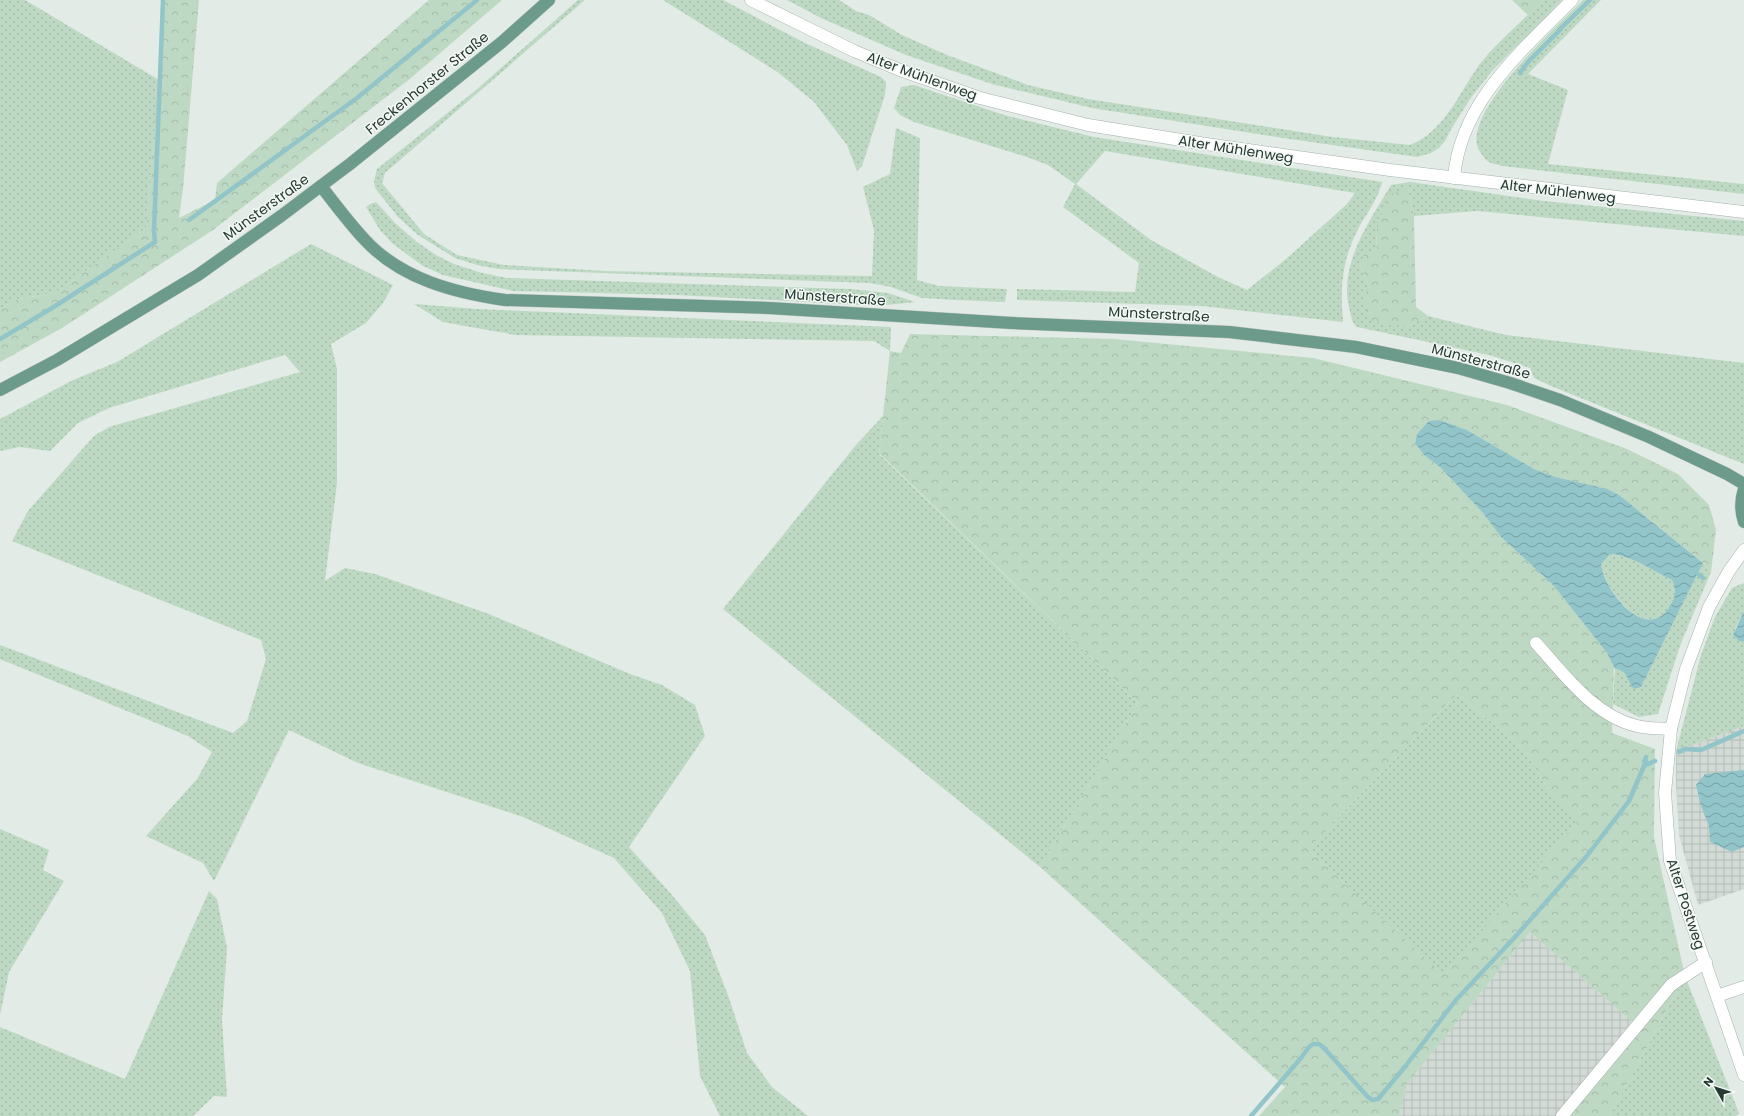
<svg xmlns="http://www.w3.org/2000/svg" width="1744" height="1116" font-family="Poppins,sans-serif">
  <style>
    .industrial { fill: url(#industrial-grid) }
    .grass { fill: url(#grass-dots); fill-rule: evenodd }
    .forest { fill: url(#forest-crowns); fill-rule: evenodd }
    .water { fill: url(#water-waves); fill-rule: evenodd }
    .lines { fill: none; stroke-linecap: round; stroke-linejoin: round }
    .stream { stroke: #91c5c9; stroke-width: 4.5 }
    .minor-casing { stroke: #a6b2ac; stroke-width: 13 }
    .major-casing { stroke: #c2c8c6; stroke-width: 13 }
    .minor { stroke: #fff; stroke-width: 12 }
    .major { stroke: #6c9b8b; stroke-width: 12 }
    .labels { text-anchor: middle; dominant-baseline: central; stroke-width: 3; stroke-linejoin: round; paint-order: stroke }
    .street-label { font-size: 14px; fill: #253a32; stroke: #f3f8f5 }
  </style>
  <defs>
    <pattern id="industrial-grid" width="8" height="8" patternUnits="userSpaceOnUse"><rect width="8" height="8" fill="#d1dad5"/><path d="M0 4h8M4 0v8" fill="none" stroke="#b3bcb7"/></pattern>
    <pattern id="grass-dots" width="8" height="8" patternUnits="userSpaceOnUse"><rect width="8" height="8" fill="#bed9c3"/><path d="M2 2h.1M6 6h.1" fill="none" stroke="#a3bba8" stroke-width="1.8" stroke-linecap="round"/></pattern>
    <pattern id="forest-crowns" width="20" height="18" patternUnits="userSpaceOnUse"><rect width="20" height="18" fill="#bed9c3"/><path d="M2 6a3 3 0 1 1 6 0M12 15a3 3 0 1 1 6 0" fill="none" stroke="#a3bba8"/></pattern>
    <pattern id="water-waves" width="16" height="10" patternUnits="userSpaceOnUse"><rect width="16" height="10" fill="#91c5c9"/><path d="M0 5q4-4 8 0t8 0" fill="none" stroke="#76a1a4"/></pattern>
  </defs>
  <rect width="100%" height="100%" fill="#e2ebe6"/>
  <g class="industrial">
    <polygon points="1744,726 1744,889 1698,905 1679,835 1676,785 1676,751"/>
    <polygon points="1530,932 1638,1027 1567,1116 1399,1116 1407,1084"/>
  </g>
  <g class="grass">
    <polygon points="0,0 25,0 159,80 146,228 55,293 18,299 0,309"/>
    <polygon points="578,0 585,0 385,173 382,183 424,234 457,255 504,265 605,271 872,276 874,230 863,187 890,174 896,128 920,138 917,280 939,286 1007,289 1005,302 956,300 922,298 891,287 869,283 498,269 477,265 455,258 418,235 398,217 375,188 374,181 377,169 475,91"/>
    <polygon points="663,0 723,0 805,43 881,77 886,82 885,95 862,166 857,171 847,145 814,102 779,73"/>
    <path d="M 787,0 L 839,0 L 856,11 L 869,15 L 902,35 L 947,55 L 1028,85 L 1088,99 L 1333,137 L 1410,145 C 1449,130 1462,83 1488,54 C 1506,35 1525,18 1543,0 L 1562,0 L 1492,71 L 1470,99 L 1450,131 L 1445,141 L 1439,148 L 1431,153 L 1417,157 L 1283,138 L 1092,108 L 992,84 L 906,55 L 821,18 Z"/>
    <path d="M 1583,0 L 1601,0 L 1528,74 L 1568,90 L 1548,164 L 1744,184 L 1744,194 L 1503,166 C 1499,165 1494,164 1491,163 C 1486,161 1483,156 1480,152 C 1456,116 1560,24 1583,0 Z"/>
    <path d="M 914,85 L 1004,115 L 1094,137 L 1382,182 C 1378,200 1367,212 1358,229 C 1342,261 1340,286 1343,322 L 1202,306 L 1017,300 L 1017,289 L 1135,292 L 1139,263 L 1063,207 L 1075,184 L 1048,165 L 1027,157 L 914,122 L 900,115 L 894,108 L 901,87 ZM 1105,151 L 1355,193 L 1347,204 L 1286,259 L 1247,290 L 1218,277 L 1151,240 L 1076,184 Z"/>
    <path d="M 1410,182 L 1544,201 L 1744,221 L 1744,236 L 1477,211 L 1414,216 L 1408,189 L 1377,229 L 1376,252 L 1360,265 L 1370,289 L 1406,327 L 1428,316 L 1506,335 L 1744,363 L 1744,464 L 1551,386 L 1534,378 L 1530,368 L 1489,355 L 1357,327 C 1352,323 1351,317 1350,311 C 1337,266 1369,222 1391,185 Z"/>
    <polygon points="376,202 396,224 417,242 436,255 454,264 482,273 507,278 851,289 888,293 915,302 877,306 679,295 513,291 443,275 423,266 393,244 380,230 366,207 370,204"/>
    <polygon points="311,244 393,285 383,303 366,323 331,344 337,369 337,483 325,581 345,568 375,574 489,614 630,674 662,685 695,705 705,736 629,847 672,895 705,935 729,998 747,1053 772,1087 808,1116 720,1116 700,1076 690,971 662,913 614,858 523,817 358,763 289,730 214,881 203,863 146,836 197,779 212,752 188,736 0,659 0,645 233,733 247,721 266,659 261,640 12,541 28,511 94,436 109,427 300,372 285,355 109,408 78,423 50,451 20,447 0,451 0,419 73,380 117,362"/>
    <polygon points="414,304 478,309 891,327 890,351 874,341 515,335 443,322"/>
    <polygon points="883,416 879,454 1138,703 1040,867 723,609 856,445"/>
    <path d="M 1610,554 C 1631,555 1653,571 1672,580 C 1676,591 1676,597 1670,606 C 1646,645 1605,590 1601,564 Z"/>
    <path d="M 1703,563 L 1711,572 L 1681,643 L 1658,714 L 1639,717 L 1613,704 L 1615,669 C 1630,672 1625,679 1634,688 L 1641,687 Z"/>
    <polygon points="1744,583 1744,611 1735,629 1739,641 1744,642 1744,726 1676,751 1701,655 1715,617 1732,588"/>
    <polygon points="1457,694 1512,739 1530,759 1546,786 1578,822 1443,976 1308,849"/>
    <polygon points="0,829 49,850 43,870 64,881 9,972 0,1015"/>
    <polygon points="209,891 217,899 227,948 222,1020 227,1097 214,1096 193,1116 0,1116 0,1027 125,1079"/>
    <polygon points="1685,976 1739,1113 1736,1116 1610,1116"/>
  </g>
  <g class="forest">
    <polygon points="165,0 199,0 183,189 179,218 215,200 217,183 429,0 502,0 411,78 213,230 62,328 0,362 0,309 18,299 55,293 146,228"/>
    <polygon points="1512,0 1543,0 1528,15"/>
    <polygon points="1408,189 1414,216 1416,307 1428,316 1406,327 1368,320 1364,293 1370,289 1360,265 1365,251 1376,251 1377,229 1388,195"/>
    <path d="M 910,334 L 1114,339 L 1313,358 L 1507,405 L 1627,449 L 1678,474 L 1709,505 L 1716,530 L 1711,572 L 1703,563 L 1644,515 L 1534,469 L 1467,430 L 1440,420 L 1417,434 L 1415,443 L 1424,455 L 1441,468 L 1482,512 L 1501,537 L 1554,586 L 1607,653 L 1614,666 L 1612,733 L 1655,749 L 1654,837 L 1685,976 L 1610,1116 L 1567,1116 L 1638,1027 L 1530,932 L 1407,1084 L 1399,1116 L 1259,1116 L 1285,1087 L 1040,867 L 1138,703 L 879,453 L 890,351 L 901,353 ZM 1457,694 L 1512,739 L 1530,759 L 1546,786 L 1577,822 L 1443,975 L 1308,849 Z"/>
  </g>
  <g class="water">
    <path d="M 1440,420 L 1467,430 L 1534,469 L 1555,477 L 1607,489 L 1619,495 L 1703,563 L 1641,687 L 1634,689 C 1625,679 1630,672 1615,669 L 1607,653 L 1554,586 L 1501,537 L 1482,512 L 1441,468 L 1424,455 L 1415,443 L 1417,434 L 1429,421 ZM 1610,554 C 1631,555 1653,571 1672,580 C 1676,590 1676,597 1670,606 C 1646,645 1604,590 1601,564 Z"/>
    <polygon points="1744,611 1744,642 1739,641 1733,635"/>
    <polygon points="1744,770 1744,847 1732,852 1710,842 1709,826 1701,806 1696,785 1705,774"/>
  </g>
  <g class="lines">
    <g class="stream">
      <polyline points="1560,29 1590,0"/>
      <polyline points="1520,73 1528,62 1561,29"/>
      <polyline points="189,220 357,98 477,0"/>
      <polyline points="0,339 52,308 155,242 154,231 163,0"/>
      <polyline points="1698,574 1703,578"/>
      <polyline points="1679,752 1685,749 1701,750 1744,731"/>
      <polyline points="1644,766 1646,757"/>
      <polyline points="1251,1116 1301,1058 1309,1047 1313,1044 1319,1044 1324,1048 1367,1096 1372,1100 1378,1099 1404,1068 1455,1001 1515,937 1586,857 1629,801 1644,766 1655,761"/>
    </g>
    <g class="minor-casing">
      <g id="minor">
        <polyline points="751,0 854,51 900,70 980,98 1088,125 1206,144 1390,170 1744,212"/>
        <path d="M 1454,178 C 1460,102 1522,51 1572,0"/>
        <polyline points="1744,550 1729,571 1709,607 1686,669 1671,729 1665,793 1670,861 1744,1075"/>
        <path d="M 1536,643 C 1564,674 1594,716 1637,726 C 1648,729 1660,728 1671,729"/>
        <polyline points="1717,996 1744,987"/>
        <polyline points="1562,1116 1671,985 1706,962"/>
      </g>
    </g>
    <g class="major-casing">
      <g id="major">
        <path d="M 321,186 C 335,204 349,223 365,240 C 401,279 455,293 505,300 L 769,308 L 1012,323 L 1229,332 L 1356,347 L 1458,368 L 1510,383 L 1560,400 L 1649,437 L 1727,474 L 1744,484"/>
        <polyline points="0,390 57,360 198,275 281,216 350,164 502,42 549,0"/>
        <path d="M 1744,489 C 1740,501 1740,510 1744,522"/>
      </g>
    </g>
    <use href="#minor" class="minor"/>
    <use href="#major" class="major"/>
  </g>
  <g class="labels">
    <g class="street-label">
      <text transform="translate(922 76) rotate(20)">Alter Mühlenweg</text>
      <text transform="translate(427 83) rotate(-39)">Freckenhorster Straße</text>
      <text transform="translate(1236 149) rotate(9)">Alter Mühlenweg</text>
      <text transform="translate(1558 191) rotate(7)">Alter Mühlenweg</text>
      <text transform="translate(266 207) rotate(-36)">Münsterstraße</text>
      <text transform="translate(835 297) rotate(4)">Münsterstraße</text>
      <text transform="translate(1159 314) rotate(3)">Münsterstraße</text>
      <text transform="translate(1481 361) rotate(15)">Münsterstraße</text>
      <text transform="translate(1686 904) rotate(72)">Alter Postweg</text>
    </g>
  </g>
  <g transform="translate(1716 1088) rotate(309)" stroke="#f3f8f5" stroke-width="3" paint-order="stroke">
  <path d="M0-3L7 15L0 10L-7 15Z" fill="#253a32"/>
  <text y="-6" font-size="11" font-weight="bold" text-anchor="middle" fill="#253a32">N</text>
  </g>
</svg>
